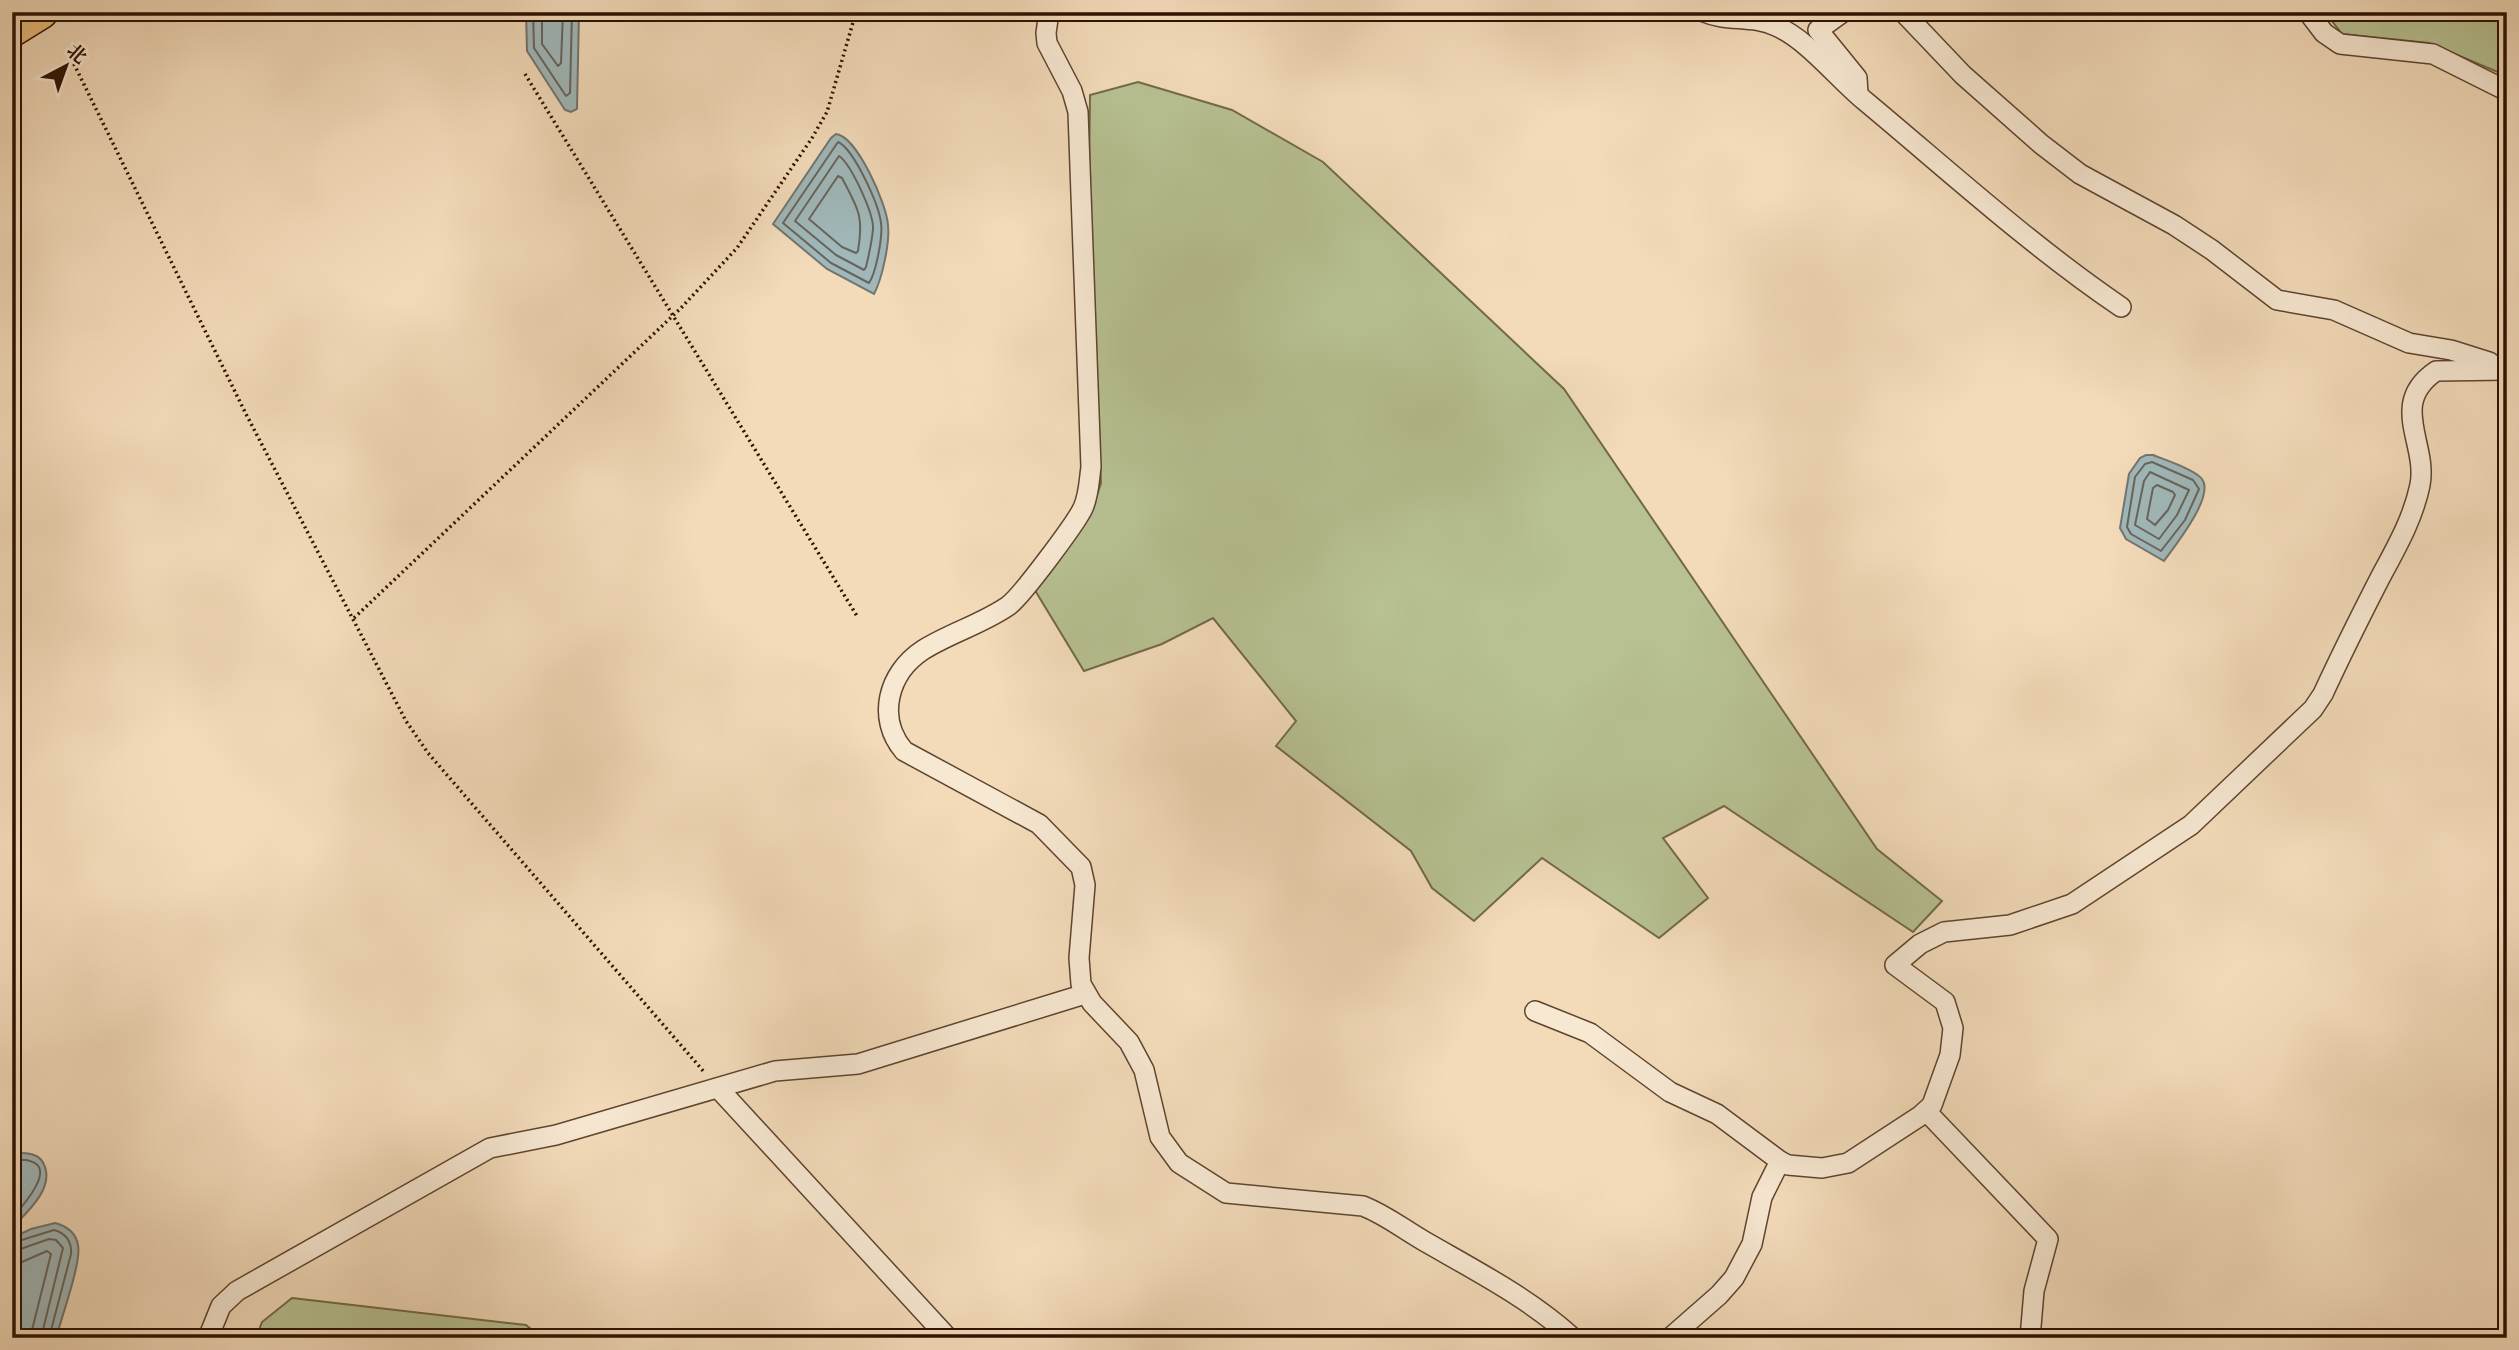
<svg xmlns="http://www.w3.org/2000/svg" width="2519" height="1350" font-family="Cardo,'Noto Serif SC',serif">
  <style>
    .green { fill: #b7c192; stroke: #726949; stroke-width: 2 }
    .water { fill: #a0b8ba; stroke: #727570; stroke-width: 2 }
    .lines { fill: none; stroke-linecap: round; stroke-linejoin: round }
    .shore { stroke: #66645d; stroke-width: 2 }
    .street-casing { stroke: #5e442e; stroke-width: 22 }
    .highway-casing { stroke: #2d1100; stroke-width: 36 }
    .path { stroke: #2d1100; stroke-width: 3.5; stroke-dasharray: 2 3.5; stroke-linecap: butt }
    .street { stroke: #f7e8d2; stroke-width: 19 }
    .highway { stroke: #eabe7d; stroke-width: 33 }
  </style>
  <rect width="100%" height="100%" fill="#f3dbba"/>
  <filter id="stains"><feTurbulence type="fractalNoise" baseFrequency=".00286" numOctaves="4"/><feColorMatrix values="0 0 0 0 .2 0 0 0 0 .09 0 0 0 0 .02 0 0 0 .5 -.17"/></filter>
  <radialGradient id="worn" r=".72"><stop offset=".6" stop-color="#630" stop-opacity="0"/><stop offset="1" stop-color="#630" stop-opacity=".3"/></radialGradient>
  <g class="green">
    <polygon points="2325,12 2507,12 2507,76 2429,43 2342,34"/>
    <polygon points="1138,82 1232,110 1323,162 1564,389 1877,849 1942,901 1913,932 1724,806 1663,838 1708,898 1659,938 1542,858 1474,921 1432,888 1411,851 1276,746 1296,721 1213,618 1162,644 1084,671 1033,587 1090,516 1101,483 1089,174 1090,95"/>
    <polygon points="292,1298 526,1325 542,1338 256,1338 262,1322"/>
  </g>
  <g class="water">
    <polygon points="526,12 579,12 577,109 571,112 565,110 527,51"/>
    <path d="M 836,134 C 857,136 887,205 888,225 C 890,243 882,279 874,294 L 827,269 L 773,224 L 831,138 Z"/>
    <path d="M 2146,455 L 2153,455 C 2165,460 2194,469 2202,479 C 2215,496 2175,546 2164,561 L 2126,539 L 2120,528 L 2129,474 L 2140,458 Z"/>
    <path d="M 12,1153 C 19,1153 28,1152 34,1155 C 40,1157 43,1161 45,1167 C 53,1190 26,1213 12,1228 Z"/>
    <path d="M 55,1223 C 66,1226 76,1233 78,1245 C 82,1261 61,1319 56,1338 L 12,1338 L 12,1238 L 31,1229 Z"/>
  </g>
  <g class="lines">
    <g class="shore">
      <polyline points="533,12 534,48 566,96 570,93 572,12"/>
      <polyline points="542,12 542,44 558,66 561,63 563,12"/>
      <path d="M 838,142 C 854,149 879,205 881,223 C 883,236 876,273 869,283 L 831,263 L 783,223 Z"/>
      <path d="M 839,156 C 851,164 874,214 873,229 C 872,242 869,254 866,267 L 864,270 L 836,255 L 795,221 Z"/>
      <path d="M 838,176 L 842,178 C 858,209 864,215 858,251 L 856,253 L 842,247 L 809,219 Z"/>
      <polygon points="2152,462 2193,480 2199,489 2185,520 2161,551 2131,534 2127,527 2135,477 2145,464"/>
      <polygon points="2150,472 2189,490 2177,515 2159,539 2135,525 2144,481"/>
      <polygon points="2157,485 2173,492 2175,495 2168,510 2155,525 2147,519 2153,488"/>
      <path d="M 12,1160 C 18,1160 25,1159 30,1161 C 58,1168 20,1209 12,1218"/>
      <path d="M 12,1243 L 54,1230 C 66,1233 72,1242 71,1254 L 49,1338"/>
      <polyline points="12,1252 49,1239 56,1240 63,1248 41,1338"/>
      <polyline points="12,1263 22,1262 47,1251 51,1254 30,1338"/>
    </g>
    <g class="street-casing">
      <g id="street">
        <path d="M 1049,12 L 1046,33 L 1047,43 L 1072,91 L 1078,112 L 1091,467 C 1089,481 1089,495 1083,508 C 1076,523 1021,597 1008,606 C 982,624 950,633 923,650 C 888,673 876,718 904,751 L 1039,824 L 1081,867 L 1085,885 L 1079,958 L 1081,984 L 1092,1003 L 1129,1042 L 1144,1070 L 1160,1137 L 1179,1163 L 1226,1193 L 1363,1206 C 1386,1215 1403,1229 1424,1241 C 1476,1271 1529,1298 1573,1338"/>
        <path d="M 1704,12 C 1727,22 1752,15 1776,26 C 1808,40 1837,78 1865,101 C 1949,171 2030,245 2121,307"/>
        <polyline points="1843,12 1818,30 1857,78 1858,94"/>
        <polyline points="1903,12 1963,75 2041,144 2080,174 2174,225 2212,250 2277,300 2334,310 2409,343 2451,350 2489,362 2496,367"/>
        <polyline points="2308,12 2324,33 2340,44 2433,54 2507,91"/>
        <polyline points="1535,1011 1590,1033 1670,1092 1717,1114 1780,1161"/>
        <polyline points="718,1088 948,1338"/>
        <polyline points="1926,1111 2048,1239 2034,1291 2030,1338"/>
        <polyline points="208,1338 221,1306 237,1291 490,1148 556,1135 775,1071 858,1064 1085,994"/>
        <path d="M 1670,1338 L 1719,1295 L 1734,1278 L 1752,1244 L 1762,1197 L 1780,1161 L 1788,1165 L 1822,1168 L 1848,1163 L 1920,1116 L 1932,1105 L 1950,1055 L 1953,1028 L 1945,1002 L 1895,965 L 1920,944 L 1944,932 L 2010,925 L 2072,904 L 2191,825 L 2313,709 L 2323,694 C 2341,655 2360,617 2380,578 C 2396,548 2413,519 2420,485 C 2428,443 2388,404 2436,371 L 2507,370"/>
      </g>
    </g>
    <g class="highway-casing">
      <polyline id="highway" points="12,30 41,12"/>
    </g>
    <g class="path">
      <polyline points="69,54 246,414 406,721 428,753 705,1073"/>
      <polyline points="525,74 857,616"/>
      <polyline points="354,618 681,308 737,248 812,138 827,112 856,12"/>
    </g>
    <use href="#street" class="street"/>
    <use href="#highway" class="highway"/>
  </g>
  <rect width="2519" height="1350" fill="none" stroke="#f3dbba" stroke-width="42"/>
  <rect x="14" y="14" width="2491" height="1322" fill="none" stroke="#2d1100" stroke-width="3.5"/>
  <rect x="21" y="21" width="2477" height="1308" fill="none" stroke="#2d1100" stroke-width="2"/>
  <g transform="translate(66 66) rotate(41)" stroke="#f7e8d2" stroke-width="5" paint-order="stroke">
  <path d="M0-5L12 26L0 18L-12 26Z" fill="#2d1100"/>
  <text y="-10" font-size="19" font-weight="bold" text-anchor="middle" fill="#2d1100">北</text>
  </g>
  <rect width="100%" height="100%" filter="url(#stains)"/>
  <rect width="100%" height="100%" fill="url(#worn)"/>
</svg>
